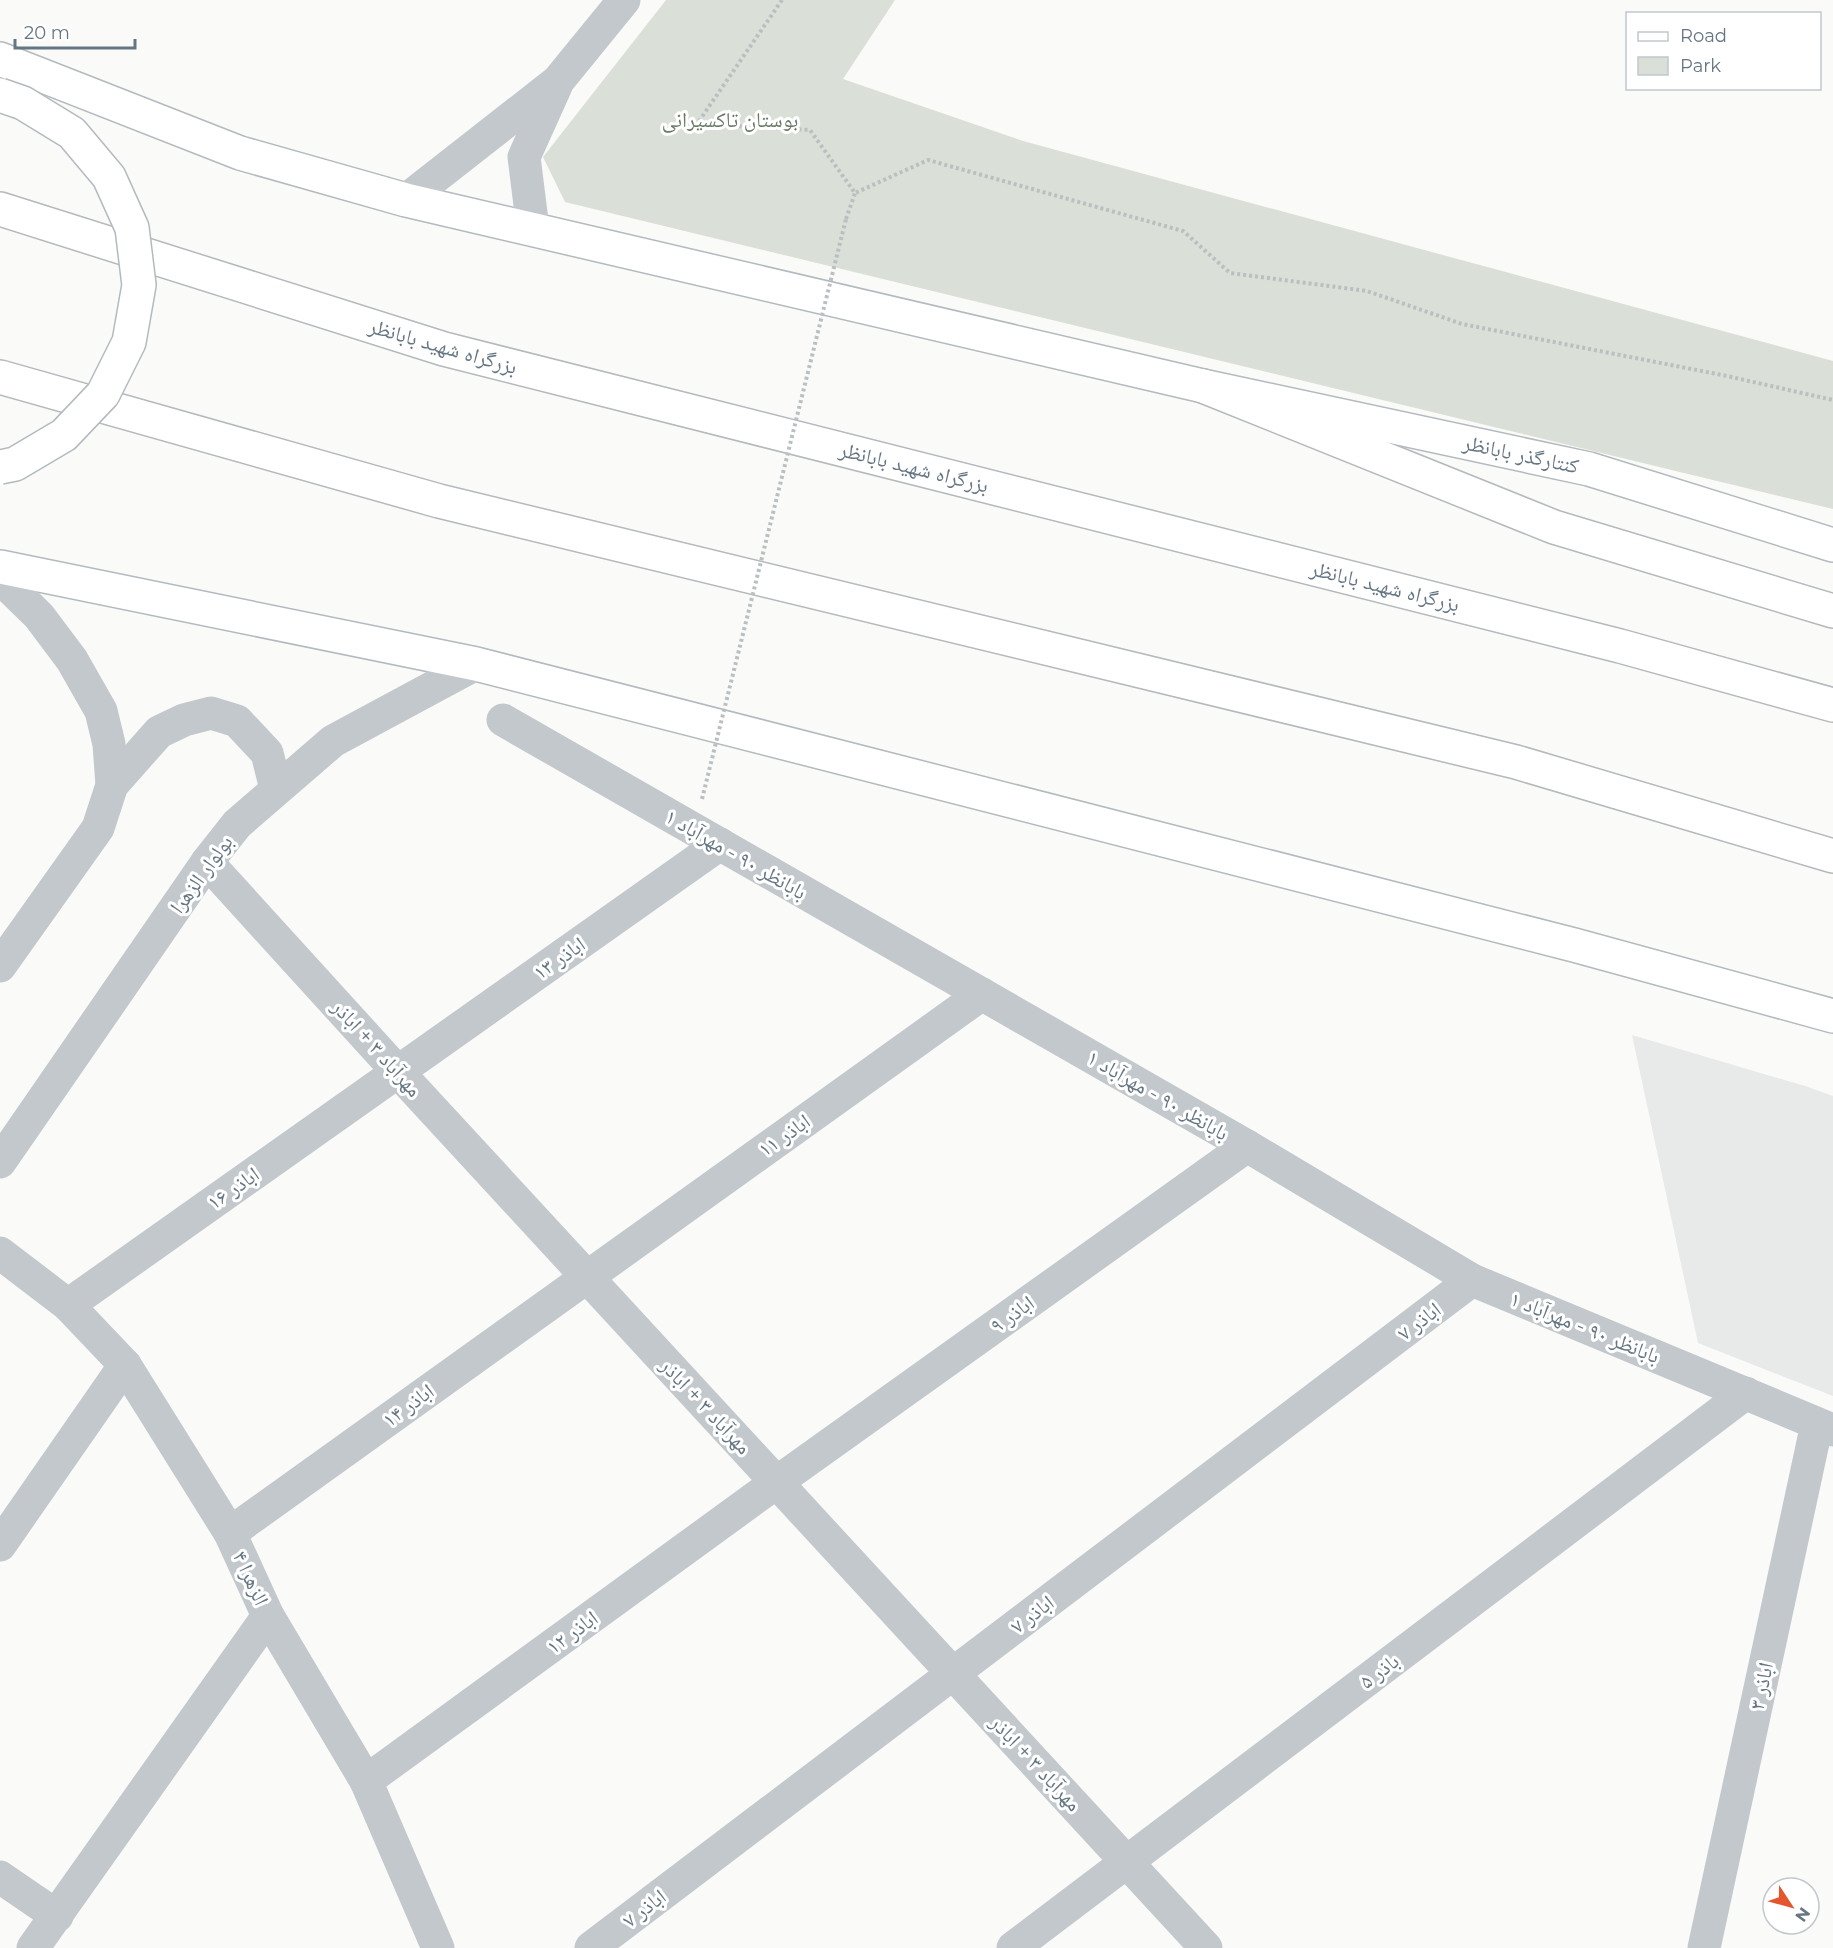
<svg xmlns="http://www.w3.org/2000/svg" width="1833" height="1948" font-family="Montserrat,'Noto Naskh Arabic',sans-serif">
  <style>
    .built { fill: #e8e9e9 }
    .park { fill: #dadfd7 }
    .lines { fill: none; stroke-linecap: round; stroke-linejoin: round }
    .secondary-casing { stroke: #b3babf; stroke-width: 36 }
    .trunk-casing { stroke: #b4b9bd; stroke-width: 36 }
    .path { stroke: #bbbfc2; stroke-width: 4; stroke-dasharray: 3 3; stroke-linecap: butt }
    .minor { stroke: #c3c8cc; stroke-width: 33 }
    .tertiary { stroke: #c3c8cc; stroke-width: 33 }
    .secondary { stroke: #fff; stroke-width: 33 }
    .trunk { stroke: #fff; stroke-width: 33 }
    .secondary-bridge-casing { stroke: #b3babf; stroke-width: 36; stroke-linecap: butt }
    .path-bridge { stroke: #bbbfc2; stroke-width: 4; stroke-dasharray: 3 3; stroke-linecap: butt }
    .secondary-bridge { stroke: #fff; stroke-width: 33 }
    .labels { text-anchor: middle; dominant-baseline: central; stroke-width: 6; stroke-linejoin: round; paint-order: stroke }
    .park-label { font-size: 21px; fill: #687a64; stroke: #fff }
    .street-label { font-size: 21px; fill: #657683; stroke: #fff }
  </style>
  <rect width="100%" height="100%" fill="#fafaf8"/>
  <polygon class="built" points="1632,1035 1805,1086 1833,1096 1833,1396 1698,1343"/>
  <polygon class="park" points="666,0 895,0 843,79 1023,141 1833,361 1833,509 565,202 543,157"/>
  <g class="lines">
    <g class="secondary-casing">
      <g id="secondary">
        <polyline points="0,59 240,153 406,200 1203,386 1589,469 1833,545"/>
        <polyline points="0,567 476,664 1574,945 1833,1016"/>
      </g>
    </g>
    <g class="trunk-casing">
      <g id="trunk">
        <polyline points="0,209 444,349 1620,646 1833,705"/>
        <polyline points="0,377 439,501 1516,762 1833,856"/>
        <polyline points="1203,386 1554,527 1833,611"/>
      </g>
    </g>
    <g class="path">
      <polyline points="782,0 697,124 810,130 855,193 928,160 1183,231 1230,273 1367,291 1462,324 1727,376 1833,400"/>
      <polyline points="846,219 855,193"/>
    </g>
    <g class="minor">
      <polyline points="406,200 558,81 624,0"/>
      <polyline points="533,229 524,157 556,86"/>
      <polyline points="503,720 1247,1146 1472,1280 1833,1430"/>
      <polyline points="207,862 398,1072 1206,1948"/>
      <polyline points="0,1253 68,1305 125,1365 230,1533 268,1616 366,1781 438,1948"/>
      <polyline points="68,1305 720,844"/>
      <polyline points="230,1533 982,994"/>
      <polyline points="0,1545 125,1365"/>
      <polyline points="366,1781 777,1482 1247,1146"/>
      <polyline points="0,1877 57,1916"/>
      <polyline points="33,1948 268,1616"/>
      <polyline points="591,1948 1472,1280"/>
      <polyline points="1013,1948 1746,1393"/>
      <polyline points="1704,1948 1817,1424"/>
    </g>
    <g class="tertiary">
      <polyline points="0,578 39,616 72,660 101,711 109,744 112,785 98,828 0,966"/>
      <polyline points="112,785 159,732 184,720 211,713 237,721 267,753 276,789"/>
      <polyline points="0,1162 207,862 237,824 333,741 476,664"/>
    </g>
    <use href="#secondary" class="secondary"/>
    <use href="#trunk" class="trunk"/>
    <g class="secondary-bridge-casing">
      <polyline id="secondary-bridge" points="0,95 23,103 72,133 109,177 132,228 139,285 129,342 103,394 64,435 15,464 0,467"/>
    </g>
    <polyline class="path-bridge" points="702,799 846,219"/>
    <use href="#secondary-bridge" class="secondary-bridge"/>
  </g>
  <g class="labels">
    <g class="park-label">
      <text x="730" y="119">بوستان تاکسیرانی</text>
    </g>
    <g class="street-label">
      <text transform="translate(443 346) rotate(16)">بزرگراه شهید بابانظر</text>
      <text transform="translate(1521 454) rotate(12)">کنتارگذر بابانظر</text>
      <text transform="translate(914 467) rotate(14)">بزرگراه شهید بابانظر</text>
      <text transform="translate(1385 586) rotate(14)">بزرگراه شهید بابانظر</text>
      <text transform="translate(736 854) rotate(30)">بابانظر ۹۰ - مهرآباد ۱</text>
      <text transform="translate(201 874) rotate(-54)">بولوار الزهرا</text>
      <text transform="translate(559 958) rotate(-35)">اباذر ۱۳</text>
      <text transform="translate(377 1048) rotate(48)">مهرآباد ۳ + اباذر</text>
      <text transform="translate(1158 1095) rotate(30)">بابانظر ۹۰ - مهرآباد ۱</text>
      <text transform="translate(784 1135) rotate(-35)">اباذر ۱۱</text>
      <text transform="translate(233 1188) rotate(-35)">اباذر ۱۶</text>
      <text transform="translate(1012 1314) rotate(-36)">اباذر ۹</text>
      <text transform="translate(1419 1321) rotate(-37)">اباذر ۷</text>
      <text transform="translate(1585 1327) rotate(22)">بابانظر ۹۰ - مهرآباد ۱</text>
      <text transform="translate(408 1405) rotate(-36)">اباذر ۱۴</text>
      <text transform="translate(706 1406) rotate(47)">مهرآباد ۳ + اباذر</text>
      <text transform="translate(251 1578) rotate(65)">الزهرا ۴</text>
      <text transform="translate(1032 1614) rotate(-37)">اباذر ۷</text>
      <text transform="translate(572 1632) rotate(-36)">اباذر ۱۲</text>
      <text transform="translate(1379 1671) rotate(-37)">باذر ۵</text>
      <text transform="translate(1761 1686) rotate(-78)">اباذر ۳</text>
      <text transform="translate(1036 1763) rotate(47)">مهرآباد ۳ + اباذر</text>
      <text transform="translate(644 1908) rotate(-37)">اباذر ۷</text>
    </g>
  </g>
  <rect x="1626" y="12" width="195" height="78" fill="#ffffff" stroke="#c1c8cd" stroke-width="1.5"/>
  <rect x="1638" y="32" width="30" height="9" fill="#ffffff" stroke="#c1c8cd" stroke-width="1.5"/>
  <text x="1680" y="42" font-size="18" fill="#657683">Road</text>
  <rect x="1638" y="57" width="30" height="18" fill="#dadfd7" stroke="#c1c8cd" stroke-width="1.5"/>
  <text x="1680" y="72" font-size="18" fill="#657683">Park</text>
  <g transform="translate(1791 1906) rotate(126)"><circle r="28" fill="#ffffff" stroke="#c1c8cd" stroke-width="1.5"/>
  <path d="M0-4.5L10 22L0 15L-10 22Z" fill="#e4572e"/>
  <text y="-9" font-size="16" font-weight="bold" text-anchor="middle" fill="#657683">N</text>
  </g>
  <path d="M15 39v9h120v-9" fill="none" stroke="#657683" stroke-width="3"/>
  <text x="24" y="39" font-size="18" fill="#657683" stroke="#ffffff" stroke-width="4.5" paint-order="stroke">20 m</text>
</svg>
